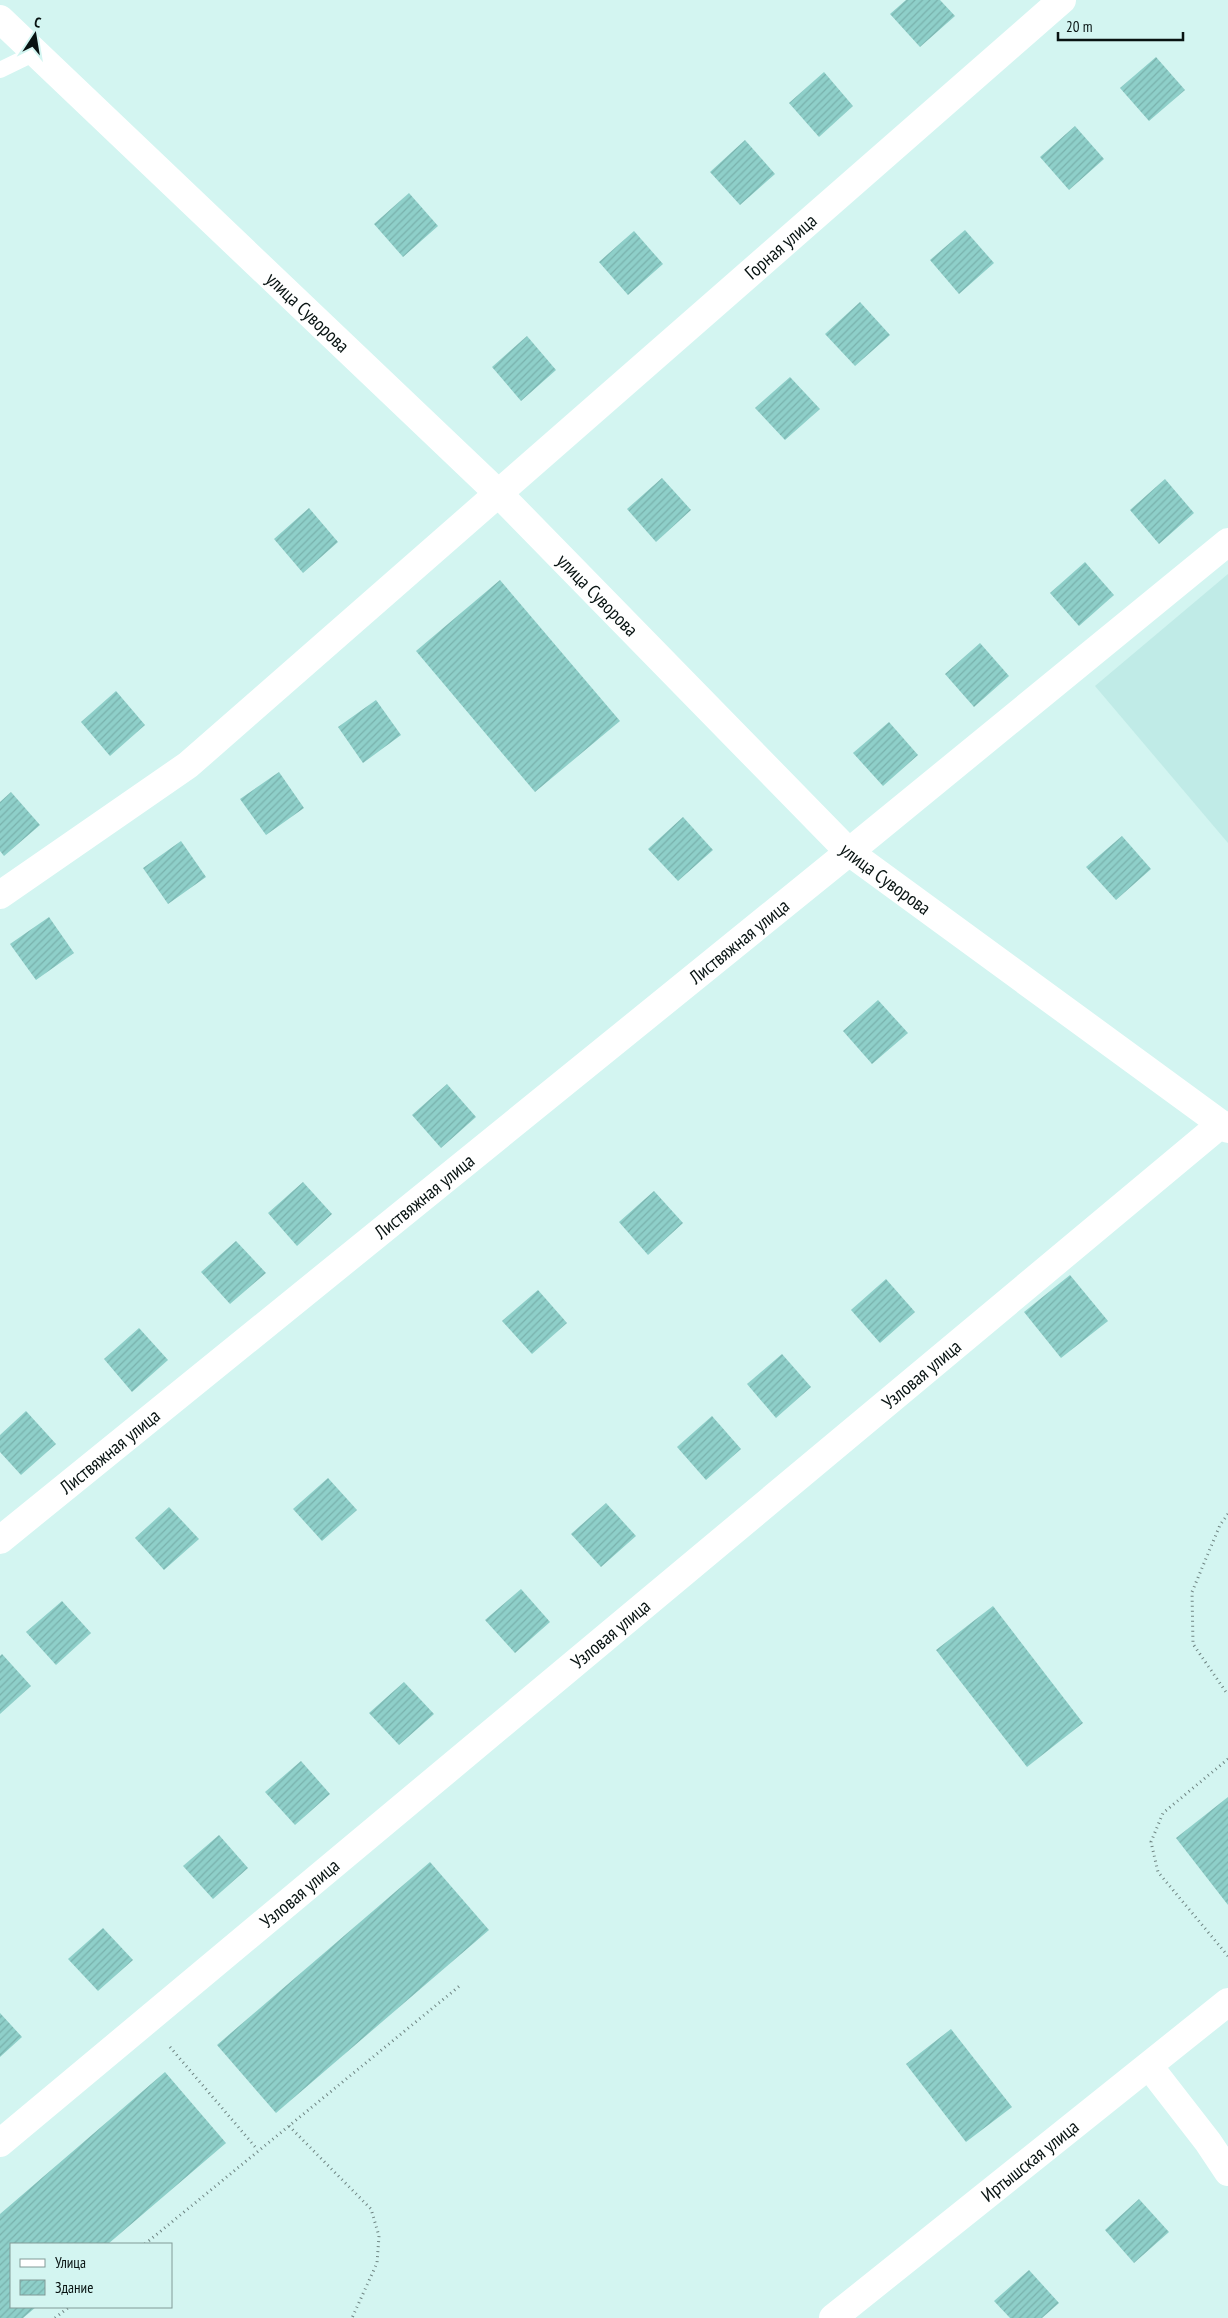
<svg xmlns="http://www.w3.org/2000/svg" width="1228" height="2318" font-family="'PT Sans Narrow',sans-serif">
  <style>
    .built { fill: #c0ebe7 }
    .building { fill: url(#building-hatch) }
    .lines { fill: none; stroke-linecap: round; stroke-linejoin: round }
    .path { stroke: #6f8583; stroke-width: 3; stroke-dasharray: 1 4; stroke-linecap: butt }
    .service { stroke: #fff; stroke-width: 16 }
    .minor { stroke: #fff; stroke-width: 28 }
    .tertiary { stroke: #fff; stroke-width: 28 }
    .labels { text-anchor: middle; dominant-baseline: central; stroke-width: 5; stroke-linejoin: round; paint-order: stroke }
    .street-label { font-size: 19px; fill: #081312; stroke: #d3f5f1 }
  </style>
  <defs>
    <pattern id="building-hatch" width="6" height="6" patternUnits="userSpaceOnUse" patternTransform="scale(1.25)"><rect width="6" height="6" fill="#8ecfc9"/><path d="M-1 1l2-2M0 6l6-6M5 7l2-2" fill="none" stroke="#79b1ac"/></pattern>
  </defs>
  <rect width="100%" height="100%" fill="#d3f5f1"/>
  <polygon class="built" points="1228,574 1228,843 1095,686"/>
  <g class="building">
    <polygon points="906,0 940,0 955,16 920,47 890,14"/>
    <polygon points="1156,57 1185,90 1149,121 1120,88"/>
    <polygon points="824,72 853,106 819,137 789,103"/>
    <polygon points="1075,126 1104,159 1069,190 1040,157"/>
    <polygon points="745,140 775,174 740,205 710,172"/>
    <polygon points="409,193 438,226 403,257 374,224"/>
    <polygon points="965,230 994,263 959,294 930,260"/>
    <polygon points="634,231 663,264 628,295 599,262"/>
    <polygon points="860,302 890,335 855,366 825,334"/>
    <polygon points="527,336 556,370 521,401 492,367"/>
    <polygon points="790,377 820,409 785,440 755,408"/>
    <polygon points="662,478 691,510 656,542 627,509"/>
    <polygon points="1165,479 1194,513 1159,544 1130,510"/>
    <polygon points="309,508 338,542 303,573 274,539"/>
    <polygon points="1085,562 1114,595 1079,626 1050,593"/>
    <polygon points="500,580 620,721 535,792 416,651"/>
    <polygon points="980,643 1009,676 974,707 945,674"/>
    <polygon points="116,691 145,725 110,756 81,722"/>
    <polygon points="376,700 401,735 363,763 338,727"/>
    <polygon points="889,722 918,755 883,786 853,753"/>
    <polygon points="279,772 304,808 266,835 240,799"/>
    <polygon points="11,792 40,825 4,856 0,851 0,802"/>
    <polygon points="683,817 713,850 678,881 648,849"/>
    <polygon points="1122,836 1151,869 1116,900 1086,867"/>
    <polygon points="181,841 206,877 168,904 143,868"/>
    <polygon points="49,917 74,953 36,980 10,944"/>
    <polygon points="878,1000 908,1033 872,1064 843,1031"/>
    <polygon points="447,1084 476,1117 441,1148 412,1115"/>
    <polygon points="303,1182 332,1214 297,1246 268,1213"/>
    <polygon points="654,1191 683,1223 648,1255 619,1222"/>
    <polygon points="236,1241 266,1273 230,1304 201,1272"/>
    <polygon points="1070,1275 1108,1321 1061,1358 1024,1312"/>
    <polygon points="886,1279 915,1312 880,1343 851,1310"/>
    <polygon points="538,1290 567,1323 532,1354 502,1321"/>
    <polygon points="139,1328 168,1360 132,1392 104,1359"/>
    <polygon points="782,1354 811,1387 776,1418 747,1384"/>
    <polygon points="26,1411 56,1444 21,1475 0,1452 0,1435"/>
    <polygon points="712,1416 741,1449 706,1480 677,1447"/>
    <polygon points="328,1478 357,1510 322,1541 293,1509"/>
    <polygon points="606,1503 636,1536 601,1567 571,1534"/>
    <polygon points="169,1507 199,1539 164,1570 135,1538"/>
    <polygon points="521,1589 550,1622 515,1653 485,1620"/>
    <polygon points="62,1601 91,1633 56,1665 26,1632"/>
    <polygon points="993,1606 1083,1723 1027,1767 936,1650"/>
    <polygon points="2,1654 31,1686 0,1714 0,1656"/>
    <polygon points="404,1682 434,1714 399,1745 369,1713"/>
    <polygon points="301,1761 330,1794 295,1825 265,1792"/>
    <polygon points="1228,1797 1228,1905 1176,1838"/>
    <polygon points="219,1835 248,1868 213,1899 183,1866"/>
    <polygon points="430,1862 489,1930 276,2113 217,2045"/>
    <polygon points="103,1928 133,1960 98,1991 68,1959"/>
    <polygon points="0,2013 22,2037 0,2057"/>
    <polygon points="951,2029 1012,2107 966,2142 906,2064"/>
    <polygon points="165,2072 226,2143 108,2244 11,2244 11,2307 36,2307 23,2318 0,2318 0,2214"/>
    <polygon points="1139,2199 1169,2232 1134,2263 1105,2230"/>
    <polygon points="1029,2270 1059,2303 1042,2318 1010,2318 994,2301"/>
  </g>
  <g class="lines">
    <g class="path">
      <polyline points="1228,1514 1220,1525 1192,1592 1193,1644 1228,1695"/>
      <polyline points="1228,1759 1163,1813 1151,1842 1158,1872 1228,1956"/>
      <polyline points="170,2047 257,2149"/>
      <polyline points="289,2126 371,2209 379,2236 377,2263 352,2318"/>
      <polyline points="145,2244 462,1984"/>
      <polyline points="55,2318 69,2307"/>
    </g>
    <polyline class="service" points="0,70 35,53"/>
    <g class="minor">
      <path id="s1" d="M 0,895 L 188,765 L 1062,0"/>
      <path id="s2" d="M 0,1540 L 849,852 L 1228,542"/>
      <polyline points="1149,2066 1208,2142 1228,2172"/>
      <path id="s3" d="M 0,2143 L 1221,1124"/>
      <path id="s4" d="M 833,2318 L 1228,2002"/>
    </g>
    <path class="tertiary" id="s5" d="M 0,19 L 499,494 L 849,852 L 1228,1129"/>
  </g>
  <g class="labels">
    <g class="street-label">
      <text stroke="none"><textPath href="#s1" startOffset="1016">Горная улица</textPath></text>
      <text stroke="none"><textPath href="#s5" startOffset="425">улица Суворова</textPath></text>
      <text stroke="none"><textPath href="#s5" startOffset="830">улица Суворова</textPath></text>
      <text stroke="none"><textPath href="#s5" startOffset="1235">улица Суворова</textPath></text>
      <text stroke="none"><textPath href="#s2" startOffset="951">Листвяжная улица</textPath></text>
      <text stroke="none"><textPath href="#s2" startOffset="546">Листвяжная улица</textPath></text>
      <text stroke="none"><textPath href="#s3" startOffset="1200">Узловая улица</textPath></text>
      <text stroke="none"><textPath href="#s2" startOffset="141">Листвяжная улица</textPath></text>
      <text stroke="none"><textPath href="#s3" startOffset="795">Узловая улица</textPath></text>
      <text stroke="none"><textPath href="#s3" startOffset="390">Узловая улица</textPath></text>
      <text stroke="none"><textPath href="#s4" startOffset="252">Иртышская улица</textPath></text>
    </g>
  </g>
  <rect x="10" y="2243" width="162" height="65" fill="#d3f5f1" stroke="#829b98"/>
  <rect x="20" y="2259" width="25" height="8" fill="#ffffff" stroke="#829b98"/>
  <text x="55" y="2268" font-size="15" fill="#081312">Улица</text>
  <rect x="20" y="2280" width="25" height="15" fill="url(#building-hatch)" stroke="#829b98"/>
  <text x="55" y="2293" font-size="15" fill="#081312">Здание</text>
  <g transform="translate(35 35) rotate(12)" stroke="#d3f5f1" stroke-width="4" paint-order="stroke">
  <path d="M0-4L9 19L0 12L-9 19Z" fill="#081312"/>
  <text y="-8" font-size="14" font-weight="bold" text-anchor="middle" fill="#081312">С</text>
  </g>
  <path d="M1058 32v8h125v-8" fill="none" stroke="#081312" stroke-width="2.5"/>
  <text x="1066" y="32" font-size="15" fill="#081312" stroke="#d3f5f1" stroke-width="4" paint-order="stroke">20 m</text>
</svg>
